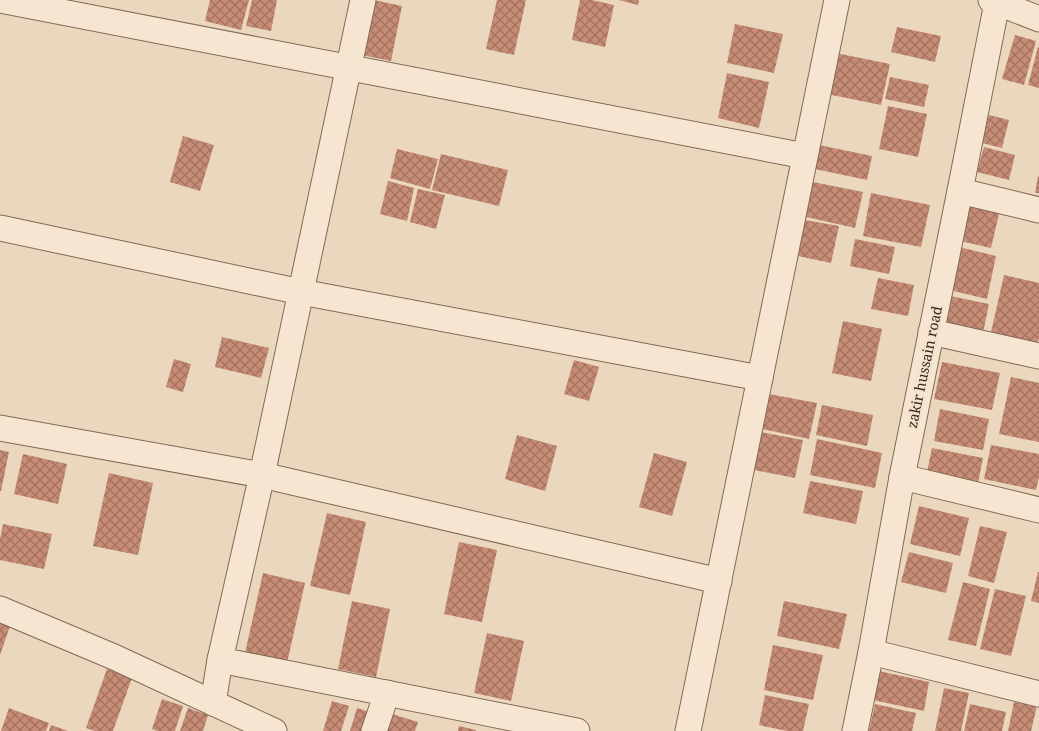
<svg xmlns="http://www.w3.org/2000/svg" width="1039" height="731" font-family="'Noto Serif',serif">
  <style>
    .building { fill: url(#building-cross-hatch) }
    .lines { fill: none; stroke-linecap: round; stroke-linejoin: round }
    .street-casing { stroke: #826958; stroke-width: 27 }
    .street { stroke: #f6e6d1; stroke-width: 25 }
    .labels { text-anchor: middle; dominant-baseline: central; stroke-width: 5; stroke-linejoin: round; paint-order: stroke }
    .street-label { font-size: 14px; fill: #32241c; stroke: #f3e3cd }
  </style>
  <defs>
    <pattern id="building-cross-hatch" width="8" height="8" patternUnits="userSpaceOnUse" patternTransform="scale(1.25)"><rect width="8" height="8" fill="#c78c76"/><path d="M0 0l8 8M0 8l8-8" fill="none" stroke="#a27260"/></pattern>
  </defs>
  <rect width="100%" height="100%" fill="#ebd7be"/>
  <g class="building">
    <polygon points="210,0 249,0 241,30 205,21"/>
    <polygon points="252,0 277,0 271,31 246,26"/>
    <polygon points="374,0 402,6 391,61 362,55"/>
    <polygon points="497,0 526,0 514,55 486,49"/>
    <polygon points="580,0 592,0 614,5 605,47 572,40"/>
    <polygon points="619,0 639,0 638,5"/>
    <polygon points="735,24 783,34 774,73 727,63"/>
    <polygon points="897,27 941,36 935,62 891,52"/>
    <polygon points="1015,35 1036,41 1024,85 1002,79"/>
    <polygon points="1038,47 1039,48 1039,88 1028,85"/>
    <polygon points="836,53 890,64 881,105 827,94"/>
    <polygon points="727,73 769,82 759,128 718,118"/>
    <polygon points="890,77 929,85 924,107 885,99"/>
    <polygon points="888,106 927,114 918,157 879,149"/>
    <polygon points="989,115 1009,120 1002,148 982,143"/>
    <polygon points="183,136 214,145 200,191 170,182"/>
    <polygon points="819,145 872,156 867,180 815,169"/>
    <polygon points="984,147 1015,155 1009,180 977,172"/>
    <polygon points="397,149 438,159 430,189 390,178"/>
    <polygon points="441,154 508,170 499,206 432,190"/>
    <polygon points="1038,176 1039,177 1039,193 1035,193"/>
    <polygon points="388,181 414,188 407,221 380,214"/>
    <polygon points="813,182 863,192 855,228 806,217"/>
    <polygon points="418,189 445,195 436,229 410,222"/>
    <polygon points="871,193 930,205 921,247 863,236"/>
    <polygon points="968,204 1000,210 991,248 960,241"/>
    <polygon points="805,220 839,226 831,263 798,256"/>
    <polygon points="855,239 895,247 889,274 850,266"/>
    <polygon points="959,247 996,256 987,299 949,290"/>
    <polygon points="1004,275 1039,283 1039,337 1036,351 989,341"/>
    <polygon points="878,278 914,285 908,316 871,309"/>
    <polygon points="950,296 989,304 982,338 942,329"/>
    <polygon points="843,321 882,329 871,381 832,373"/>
    <polygon points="222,337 269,348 261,378 215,367"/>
    <polygon points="174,359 191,364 183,392 166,387"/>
    <polygon points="574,360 599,367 589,401 564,394"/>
    <polygon points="942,362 1000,373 992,410 934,399"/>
    <polygon points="1011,377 1039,383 1039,442 999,434"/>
    <polygon points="769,394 817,403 809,439 762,429"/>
    <polygon points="822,405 873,415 867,446 816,435"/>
    <polygon points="940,409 989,419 983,450 934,441"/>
    <polygon points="761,432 803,440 795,478 754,470"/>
    <polygon points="517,435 557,446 545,491 505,479"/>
    <polygon points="817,439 882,453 875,488 810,475"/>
    <polygon points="991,445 1039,454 1039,477 1036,490 984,479"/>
    <polygon points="932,448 983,458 978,483 927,472"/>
    <polygon points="0,450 9,452 1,491 0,491"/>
    <polygon points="654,453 687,462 672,516 639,507"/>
    <polygon points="23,454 67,464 58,504 14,494"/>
    <polygon points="109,473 153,483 138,555 93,546"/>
    <polygon points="810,481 863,491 856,524 803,513"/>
    <polygon points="919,506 969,518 960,556 910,544"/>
    <polygon points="327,513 366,522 350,595 310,586"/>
    <polygon points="3,524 52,534 44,569 0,560 0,539"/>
    <polygon points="980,526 1007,532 994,583 968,576"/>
    <polygon points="459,542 497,550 482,622 444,614"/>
    <polygon points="909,552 953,563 946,593 901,582"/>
    <polygon points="1038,572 1039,572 1039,603 1031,601"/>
    <polygon points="263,573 305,583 285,672 243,662"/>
    <polygon points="963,582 990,589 976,646 948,640"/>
    <polygon points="995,589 1026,596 1011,656 980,649"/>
    <polygon points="352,601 390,609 376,677 338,669"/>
    <polygon points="784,601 847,614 839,649 777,636"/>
    <polygon points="0,619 11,623 0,655"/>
    <polygon points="487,633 524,641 511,701 474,693"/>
    <polygon points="773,645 823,655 813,700 764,690"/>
    <polygon points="107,669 132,678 113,731 95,731 86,728"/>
    <polygon points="879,671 929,682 924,711 873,700"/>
    <polygon points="944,688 969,693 961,731 935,731"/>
    <polygon points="765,695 809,704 803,731 787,731 759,725"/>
    <polygon points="162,699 183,706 175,731 157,731 152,729"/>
    <polygon points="332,701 349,706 341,731 323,731"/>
    <polygon points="1014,702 1037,706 1031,731 1008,731"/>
    <polygon points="875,704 916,713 912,731 869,731"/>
    <polygon points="970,704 1006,712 1002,731 964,731"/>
    <polygon points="9,708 49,723 46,731 1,731"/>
    <polygon points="188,708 208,715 203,731 180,731"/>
    <polygon points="357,708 376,714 370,731 350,731"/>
    <polygon points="386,712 418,722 415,731 380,731"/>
    <polygon points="51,725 68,731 49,731"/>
    <polygon points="459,726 476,730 476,731 458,731"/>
  </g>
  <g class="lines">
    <g class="street-casing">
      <g id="street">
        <polyline points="0,0 805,156"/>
        <polyline points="991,0 1039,19"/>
        <polyline points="960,191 1039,210"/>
        <polyline points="0,228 301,292 760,378"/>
        <polyline points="931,332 1039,356"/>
        <polyline points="0,428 262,475 719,581"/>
        <polyline points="902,477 1039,510"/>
        <polyline points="0,609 114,657 274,731"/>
        <polyline points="871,652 1039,694"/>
        <polyline points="220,660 577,731"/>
        <polyline points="213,703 220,660 262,475 363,0"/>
        <polyline points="374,731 387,693"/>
        <polyline points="688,731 837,0"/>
        <polyline points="855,731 871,652 902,477 960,191 997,3"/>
      </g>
    </g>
    <use href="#street" class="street"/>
  </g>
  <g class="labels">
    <g class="street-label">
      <text transform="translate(924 367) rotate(-78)">zakir hussain road</text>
    </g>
  </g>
</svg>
